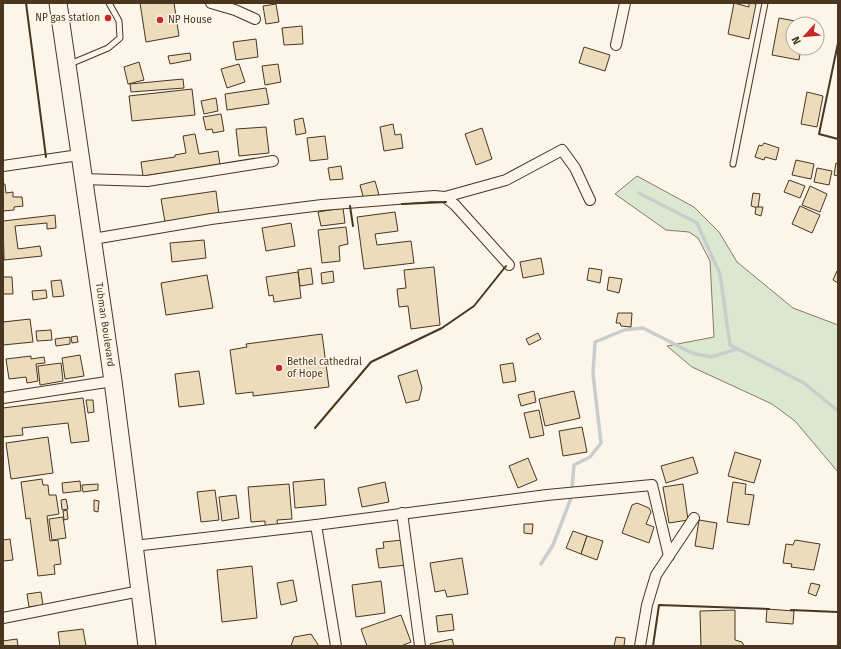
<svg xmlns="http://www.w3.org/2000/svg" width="841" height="649" font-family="'Fira Sans',sans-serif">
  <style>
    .green { fill: #dce7d0; stroke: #887966 }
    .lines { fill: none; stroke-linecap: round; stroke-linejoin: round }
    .stream { stroke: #c9cecd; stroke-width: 3.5 }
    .building { fill: #ecdcbc; stroke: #4a3520 }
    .service-casing { stroke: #4a3520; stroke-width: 7 }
    .minor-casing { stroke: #4a3520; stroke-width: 12 }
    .trunk-casing { stroke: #4a3520; stroke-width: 19 }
    .service { stroke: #fbf6e9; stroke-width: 5 }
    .minor { stroke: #fbf6e9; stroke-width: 10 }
    .trunk { stroke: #fbf6e9; stroke-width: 17 }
    .wall { stroke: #4a3520; stroke-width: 2 }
    .poi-dot { fill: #c62828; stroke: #fbf6e9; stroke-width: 1.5 }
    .labels { text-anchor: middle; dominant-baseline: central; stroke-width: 3; stroke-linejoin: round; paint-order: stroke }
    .poi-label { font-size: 10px; fill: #4a3520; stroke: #fbf6e9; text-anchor: start }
    .street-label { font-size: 10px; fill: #4a3520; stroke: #fbf6e9 }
  </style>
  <rect width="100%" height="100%" fill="#fbf6e9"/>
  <polygon class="green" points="637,176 694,207 719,232 737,262 793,308 838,325 838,472 795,421 772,404 692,367 667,346 714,337 710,261 698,238 689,232 666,230 615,194"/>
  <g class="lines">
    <g class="stream">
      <polyline points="639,193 697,223 720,274 730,345 804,383 838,411"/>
      <polyline points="541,564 553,545 571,498 574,465 590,457 601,443 593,374 595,342 624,330 643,328 692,353 711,357 737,349"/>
    </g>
  </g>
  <g class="building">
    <polygon points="140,3 174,3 179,36 146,42"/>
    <polygon points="734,3 749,7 749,3 756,4 749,39 728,34"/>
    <polygon points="276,4 279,22 266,24 263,6"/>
    <polygon points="779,18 806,23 793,24 793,48 801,48 799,60 772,55"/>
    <polygon points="302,26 303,44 284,45 282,28"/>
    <polygon points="256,39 258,57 236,60 233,42"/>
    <polygon points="584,47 610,55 605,71 579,63"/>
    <polygon points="190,53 191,60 170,64 168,56"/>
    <polygon points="139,62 144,80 128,84 124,67"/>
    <polygon points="239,64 245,82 227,88 221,69"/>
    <polygon points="278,64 281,82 265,85 262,66"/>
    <polygon points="183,79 184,88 131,92 130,84"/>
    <polygon points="266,88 269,104 227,110 225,94"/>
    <polygon points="192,89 195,115 132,121 129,96"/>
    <polygon points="807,92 823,96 817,127 801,124"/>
    <polygon points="216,98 218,111 204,114 201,101"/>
    <polygon points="221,114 224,131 213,133 212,129 206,130 203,117"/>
    <polygon points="303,118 306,133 296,135 294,120"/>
    <polygon points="393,124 395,135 401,134 403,148 384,151 380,127"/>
    <polygon points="266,127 269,153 239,156 236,129"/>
    <polygon points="482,128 492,159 476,165 465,134"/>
    <polygon points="195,134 199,154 218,151 220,165 143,176 141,162 175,157 175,155 186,153 183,136"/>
    <polygon points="325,136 328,159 310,161 307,138"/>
    <polygon points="764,143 779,148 776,160 765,157 764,160 755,157 759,145 762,146"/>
    <polygon points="796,160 814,164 811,179 792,175"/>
    <polygon points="836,163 838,164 838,176 834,175"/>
    <polygon points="341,166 343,179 330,180 328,168"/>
    <polygon points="817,168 832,171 829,185 814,182"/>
    <polygon points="789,180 805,186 800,198 784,192"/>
    <polygon points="375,181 379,195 364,200 360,185"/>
    <polygon points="3,184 5,184 6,193 13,192 13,197 22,197 23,206 14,207 14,210 3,211"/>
    <polygon points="810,186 827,194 820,212 802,205"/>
    <polygon points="216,191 219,215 165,222 161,199"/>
    <polygon points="753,193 760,194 758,208 751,206"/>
    <polygon points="800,206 820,215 812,233 792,224"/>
    <polygon points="756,207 763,207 761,216 755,214"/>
    <polygon points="343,208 345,223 321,226 318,212"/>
    <polygon points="395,212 398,231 375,234 377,245 411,241 414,263 364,269 357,217"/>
    <polygon points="55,215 56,228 47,229 47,223 15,226 18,249 40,246 42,256 4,260 3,221"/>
    <polygon points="291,223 295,246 266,251 262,228"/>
    <polygon points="346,227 348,244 339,246 340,261 322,263 318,230"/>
    <polygon points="204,240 206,258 172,262 170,243"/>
    <polygon points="541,258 544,274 523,278 520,262"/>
    <polygon points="434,267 440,325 411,329 408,306 399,307 397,289 406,288 404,270"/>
    <polygon points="311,268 313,284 300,286 298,270"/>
    <polygon points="589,268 602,270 600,283 587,280"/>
    <polygon points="333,271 334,282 322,284 321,273"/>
    <polygon points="837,271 838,271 838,283 833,280"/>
    <polygon points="298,272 301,298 274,302 273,295 269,296 266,277"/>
    <polygon points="3,274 3,277 12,277 13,294 3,294 3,299"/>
    <polygon points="207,275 213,308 166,315 161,283"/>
    <polygon points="609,277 622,279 619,293 607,290"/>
    <polygon points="61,280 64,296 53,297 51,281"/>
    <polygon points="46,290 47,298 33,300 32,291"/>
    <polygon points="618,313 632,313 631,327 621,326 620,323 616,323"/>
    <polygon points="30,319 33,342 3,345 3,322"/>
    <polygon points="51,330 52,340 37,341 36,331"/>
    <polygon points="538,333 541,339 529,345 526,339"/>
    <polygon points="322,334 329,387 253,396 253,392 236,394 230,350 247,347 246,344"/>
    <polygon points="77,336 78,342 72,343 71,337"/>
    <polygon points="70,337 70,344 56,346 55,339"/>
    <polygon points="80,355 84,376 65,379 62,358"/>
    <polygon points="31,356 31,359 44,357 45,363 36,364 38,381 27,383 26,377 9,379 6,359"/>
    <polygon points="61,363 63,381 40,385 38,366"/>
    <polygon points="513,363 516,381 503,383 500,365"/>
    <polygon points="417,370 422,388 419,400 406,403 398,376"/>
    <polygon points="199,371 204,404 179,407 175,374"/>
    <polygon points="534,391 536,402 521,406 518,395"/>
    <polygon points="574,391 580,418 545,426 539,399"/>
    <polygon points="83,398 89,441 71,443 68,423 22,428 23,435 3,437 3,408"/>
    <polygon points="86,400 93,400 94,412 88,413"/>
    <polygon points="539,410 544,435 530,438 524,413"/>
    <polygon points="582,427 587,452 563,456 559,431"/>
    <polygon points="48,437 53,473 11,479 6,443"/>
    <polygon points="735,452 761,460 754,483 728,476"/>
    <polygon points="693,457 698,473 666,483 661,466"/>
    <polygon points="528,458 537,480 518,488 509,466"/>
    <polygon points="42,479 43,485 48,485 49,495 56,495 59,514 47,516 50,541 58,540 61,564 54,565 55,574 38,576 30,518 26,519 21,482"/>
    <polygon points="324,479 326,505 295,508 293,482"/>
    <polygon points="80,481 81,491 63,493 62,483"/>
    <polygon points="385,482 389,502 362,507 358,488"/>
    <polygon points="733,482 746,484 745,494 754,495 749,525 727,522"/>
    <polygon points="98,484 98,490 83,492 82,485"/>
    <polygon points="289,484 292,519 277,520 278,528 265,529 265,521 251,522 248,487"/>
    <polygon points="683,484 688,520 669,523 663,487"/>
    <polygon points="215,490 219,520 201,522 197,492"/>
    <polygon points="236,495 239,518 222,521 219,497"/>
    <polygon points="66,499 68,509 62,510 61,500"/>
    <polygon points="94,500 99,501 98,512 94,511"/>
    <polygon points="637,503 649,508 651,512 646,524 654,527 649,543 622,533 632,505"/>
    <polygon points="67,510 68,519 64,520 63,511"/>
    <polygon points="63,517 66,538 52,540 49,519"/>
    <polygon points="699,520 717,523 713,549 695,546"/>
    <polygon points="524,524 533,524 532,534 524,533"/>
    <polygon points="573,531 587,536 581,554 566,548"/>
    <polygon points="587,536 603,541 597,560 581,554"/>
    <polygon points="10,539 13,560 3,561 3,540"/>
    <polygon points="403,540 406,565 379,568 376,549 384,548 383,542"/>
    <polygon points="795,540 820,544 814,570 791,567 792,564 783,563 786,544 793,545"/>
    <polygon points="462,558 468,594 447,597 445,590 435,592 430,563"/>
    <polygon points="252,566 257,618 222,622 217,570"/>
    <polygon points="293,580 297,601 281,605 277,583"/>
    <polygon points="381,581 385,613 356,617 352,585"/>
    <polygon points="811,583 820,585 816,596 808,593"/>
    <polygon points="41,592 43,605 29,607 27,594"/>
    <polygon points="767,609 794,611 793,624 766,622"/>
    <polygon points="735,610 735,640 742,642 744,646 701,646 700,611"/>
    <polygon points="452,614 454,630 438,632 436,616"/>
    <polygon points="401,615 411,642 401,646 367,646 361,629"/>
    <polygon points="83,629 86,646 60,646 58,632"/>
    <polygon points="311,634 319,646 291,646 294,637"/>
    <polygon points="616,637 625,638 624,646 614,646"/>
    <polygon points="17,639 18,646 3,646 3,641"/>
    <polygon points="452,639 454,646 431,646 430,644"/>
  </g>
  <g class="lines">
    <g class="service-casing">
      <g id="service">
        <polyline points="70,64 108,48 120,38 119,21 109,3"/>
        <polyline points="733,164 765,3"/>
      </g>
    </g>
    <g class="minor-casing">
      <g id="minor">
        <polyline points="211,3 235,10 255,19"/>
        <polyline points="616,45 625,3"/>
        <polyline points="3,166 79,155"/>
        <polyline points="83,179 147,181 273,161"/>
        <polyline points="445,197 506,180 562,150 575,168 590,200"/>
        <polyline points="93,239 211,219 322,205 434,196 445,197 455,205 509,265"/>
        <polyline points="3,398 113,381"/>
        <polyline points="402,513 420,646"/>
        <polyline points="316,525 336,646"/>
        <polyline points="134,546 316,525 547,495 652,485 669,556"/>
        <polyline points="3,618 140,591"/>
        <polyline points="640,646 647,605 656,575 694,518"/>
      </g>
    </g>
    <g class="trunk-casing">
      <g id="trunk">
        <path id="s1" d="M 58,3 L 113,381 L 147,646"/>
      </g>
    </g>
    <use href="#service" class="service"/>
    <use href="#minor" class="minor"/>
    <use href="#trunk" class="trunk"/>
    <g class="wall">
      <polyline points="26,3 46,157"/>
      <polyline points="838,43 819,134 838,139"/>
      <polyline points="402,204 446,202"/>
      <polyline points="350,206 353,226"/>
      <polyline points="315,428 371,362 442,328 474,306 506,266"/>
      <polyline points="791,610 838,612"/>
      <polyline points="653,646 659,605 769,609"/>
    </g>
  </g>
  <g class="poi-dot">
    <circle cx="108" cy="18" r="4"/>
    <circle cx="160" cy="20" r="4"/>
    <circle cx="279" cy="368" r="4"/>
  </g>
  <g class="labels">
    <g class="poi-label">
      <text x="100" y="18" text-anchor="end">NP gas station</text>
      <text x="168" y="20">NP House</text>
      <text x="287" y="362">Bethel cathedral<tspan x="287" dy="12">of Hope</tspan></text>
    </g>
    <g class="street-label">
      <text stroke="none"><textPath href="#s1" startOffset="325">Tubman Boulevard</textPath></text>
    </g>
  </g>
  <rect width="841" height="649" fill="none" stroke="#4a3520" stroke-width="8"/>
  <g transform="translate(805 36) rotate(243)"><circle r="19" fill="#fbf6e9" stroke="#b4a999"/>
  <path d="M0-3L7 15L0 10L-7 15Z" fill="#c62828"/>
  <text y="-6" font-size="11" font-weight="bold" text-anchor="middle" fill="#4a3520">N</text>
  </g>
</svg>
